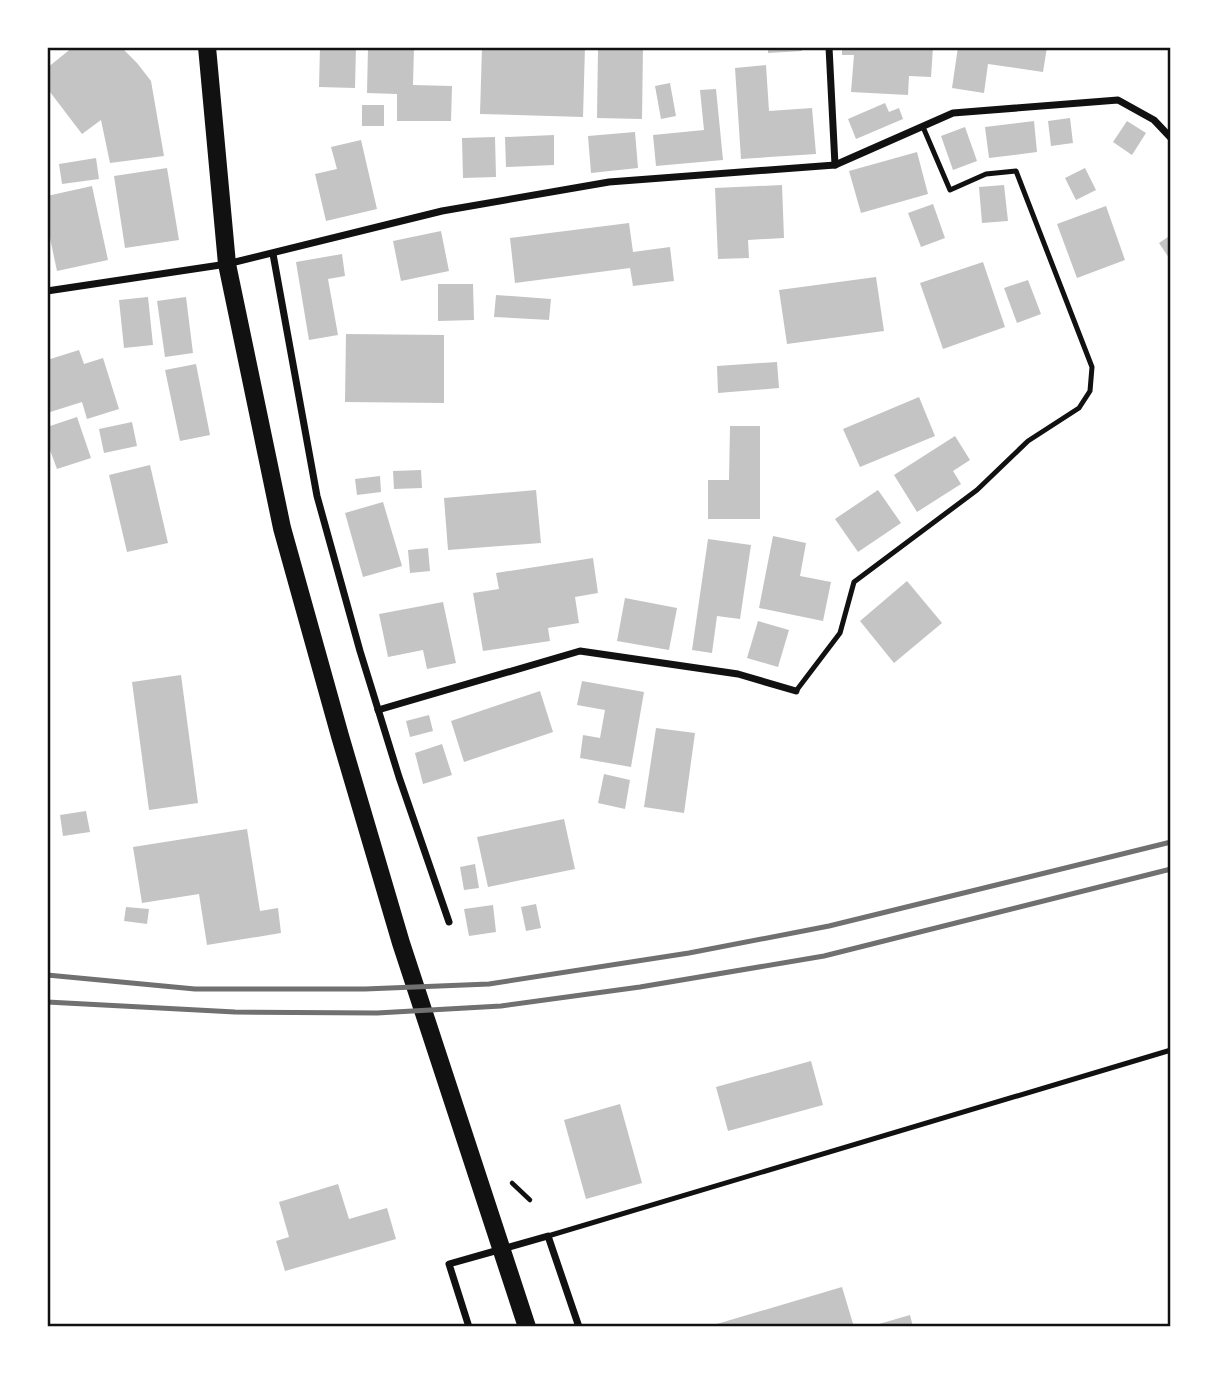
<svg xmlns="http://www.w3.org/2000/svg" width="1218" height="1374" font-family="'Noto Sans',sans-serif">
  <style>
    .building { fill: #c4c4c4 }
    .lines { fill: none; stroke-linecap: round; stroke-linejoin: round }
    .path { stroke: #111; stroke-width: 4.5 }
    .service { stroke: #111; stroke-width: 5 }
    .minor { stroke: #111; stroke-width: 7 }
    .primary { stroke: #111; stroke-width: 18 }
    .rail { stroke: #707070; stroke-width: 5 }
    .neatline { fill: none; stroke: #111; stroke-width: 2.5 }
  </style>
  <rect width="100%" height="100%" fill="#fff"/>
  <g class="building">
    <polygon points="73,47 121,47 137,63 151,81 164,156 110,163 101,120 82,134 47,88 47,68"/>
    <polygon points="320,47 356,47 355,88 319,87"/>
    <polygon points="368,47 414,47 413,85 452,86 451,121 397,121 397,94 367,93"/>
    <polygon points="482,47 585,47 583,117 480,114"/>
    <polygon points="630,47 643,47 642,119 597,118 598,49 630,50"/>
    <polygon points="768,47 802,47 802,51 768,53"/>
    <polygon points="842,47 933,47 931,77 909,76 908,95 851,92 854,55 842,55"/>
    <polygon points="958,47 1047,47 1043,72 988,64 984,93 952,88"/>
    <polygon points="766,65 769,111 812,108 816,154 741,159 735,68"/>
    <polygon points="670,83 676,116 661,119 655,86"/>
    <polygon points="716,89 723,160 656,166 653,135 704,130 700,90"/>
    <polygon points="885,103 889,112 899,108 903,119 856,139 848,119"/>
    <rect x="362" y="105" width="22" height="21"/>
    <polygon points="1070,118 1073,143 1051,146 1048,121"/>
    <polygon points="1034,121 1037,152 989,158 985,127"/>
    <polygon points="1127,121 1146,133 1132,155 1113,142"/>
    <polygon points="965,127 977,161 953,170 941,136"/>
    <polygon points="635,132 638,168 591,173 588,136"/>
    <polygon points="554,135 554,165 506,167 505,137"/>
    <polygon points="495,137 496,177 463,178 462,138"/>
    <polygon points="361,140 377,209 326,221 315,174 337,169 331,147"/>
    <polygon points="917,152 928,194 861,213 849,171"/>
    <polygon points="96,158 99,179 62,184 59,164"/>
    <polygon points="167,168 179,240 125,248 114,176"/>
    <polygon points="1085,168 1096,190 1076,200 1065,178"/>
    <polygon points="782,185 784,238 748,240 749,258 718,259 715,188"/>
    <polygon points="1004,185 1008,221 982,223 979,187"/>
    <polygon points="92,186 108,260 57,271 47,224 47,196"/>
    <polygon points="933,204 945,238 921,247 908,213"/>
    <polygon points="1106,206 1125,260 1077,278 1057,224"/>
    <polygon points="629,223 633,252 670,247 674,281 633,286 630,268 515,283 510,238"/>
    <polygon points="441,231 449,271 401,281 393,241"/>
    <polygon points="1171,235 1171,261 1159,243"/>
    <polygon points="342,254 345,276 328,279 338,335 309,340 296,262"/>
    <polygon points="983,262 1005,327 943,349 920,283"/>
    <polygon points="876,277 884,331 787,344 779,290"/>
    <polygon points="1028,280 1041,314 1017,323 1004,288"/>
    <polygon points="438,284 473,284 474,320 438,321"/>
    <polygon points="496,295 551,299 549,320 494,317"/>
    <polygon points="148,297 153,345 124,348 119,300"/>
    <polygon points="186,297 193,353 165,357 157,301"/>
    <polygon points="346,334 444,335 444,403 345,402"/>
    <polygon points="79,350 84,364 103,358 119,409 87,419 82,402 47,413 47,360"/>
    <polygon points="777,362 779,388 718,393 717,366"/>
    <polygon points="196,364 210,435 180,441 165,370"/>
    <polygon points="919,397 935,436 860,467 843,429"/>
    <polygon points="77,417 91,458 57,469 47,442 47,427"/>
    <polygon points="132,422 137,446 104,453 99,429"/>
    <polygon points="730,426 760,426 760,519 708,519 708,480 729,480"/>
    <polygon points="955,436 970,460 953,471 961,484 917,512 894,475"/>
    <polygon points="150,465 168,543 127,552 109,475"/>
    <polygon points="421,470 422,488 394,489 393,471"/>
    <polygon points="380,476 381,492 357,495 355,479"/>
    <polygon points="536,490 541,543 448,550 444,498"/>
    <polygon points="878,490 901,523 858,552 835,519"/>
    <polygon points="383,502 402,566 363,577 345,513"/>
    <polygon points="773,536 806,543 800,576 831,582 823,621 759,608"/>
    <polygon points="708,539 751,545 740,619 717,616 712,653 692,650"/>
    <polygon points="428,548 430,571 410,573 408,550"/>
    <polygon points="593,558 598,593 575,597 579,623 548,628 550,641 483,651 473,593 499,589 496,573"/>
    <polygon points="907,581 942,623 894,663 860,621"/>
    <polygon points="625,598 677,608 669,650 617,641"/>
    <polygon points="443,602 456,663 427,669 423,650 388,657 379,614"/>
    <polygon points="758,621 789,630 778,667 747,658"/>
    <polygon points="181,675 198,803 149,810 132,682"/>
    <polygon points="582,681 644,692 631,767 580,758 583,735 600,738 605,710 577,705"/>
    <polygon points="540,691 553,732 464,762 451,721"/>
    <polygon points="429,715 433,731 410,737 406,721"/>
    <polygon points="656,728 695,733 684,813 644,807"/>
    <polygon points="442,744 452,775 423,784 415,753"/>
    <polygon points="604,774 630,780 625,809 598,803"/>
    <polygon points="86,811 90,832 63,836 60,815"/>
    <polygon points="564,819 575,869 488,887 477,837"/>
    <polygon points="247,829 260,911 278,908 281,933 207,945 199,894 142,903 133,847"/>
    <polygon points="475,864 479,888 464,890 460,867"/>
    <polygon points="536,904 541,928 526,931 521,907"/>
    <polygon points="493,905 496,932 469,936 464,909"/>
    <polygon points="126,907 149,909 147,924 124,921"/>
    <polygon points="811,1061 823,1105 728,1131 716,1087"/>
    <polygon points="620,1104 642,1183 586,1199 564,1120"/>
    <polygon points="338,1184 349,1219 387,1208 396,1239 285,1271 276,1241 289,1237 279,1202"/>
    <polygon points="842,1287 854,1327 710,1327 710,1326"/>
    <polygon points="910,1315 913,1327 872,1327 872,1326"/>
  </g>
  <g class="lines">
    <polyline class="path" points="512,1183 530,1200"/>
    <g class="service">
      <polyline points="796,691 840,633 854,582 977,490 1028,441 1079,408 1090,391 1092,367 1016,171 986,174 950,190 923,127"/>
      <polyline points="548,1236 1171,1050"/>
    </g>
    <g class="minor">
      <polyline points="829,47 835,165"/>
      <polyline points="273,254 317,496 360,651 399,777 449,922"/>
      <polyline points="47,291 227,264 442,211 609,182 835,165 953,113 1118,100 1154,120 1171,138"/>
      <polyline points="378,710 580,651 738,674 796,691"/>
      <polyline points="469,1327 449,1264 548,1236 579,1327"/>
    </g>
    <polyline class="primary" points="207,47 227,264 282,528 340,736 401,943 527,1327"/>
    <g class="rail">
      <polyline points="47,975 195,989 365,989 489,984 689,953 829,926 1171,842"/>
      <polyline points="47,1002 235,1012 377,1013 501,1006 640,987 824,956 1171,869"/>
    </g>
  </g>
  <rect width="1218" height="1374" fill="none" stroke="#ffffff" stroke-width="98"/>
  <rect x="49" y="49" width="1120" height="1276" class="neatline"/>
</svg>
